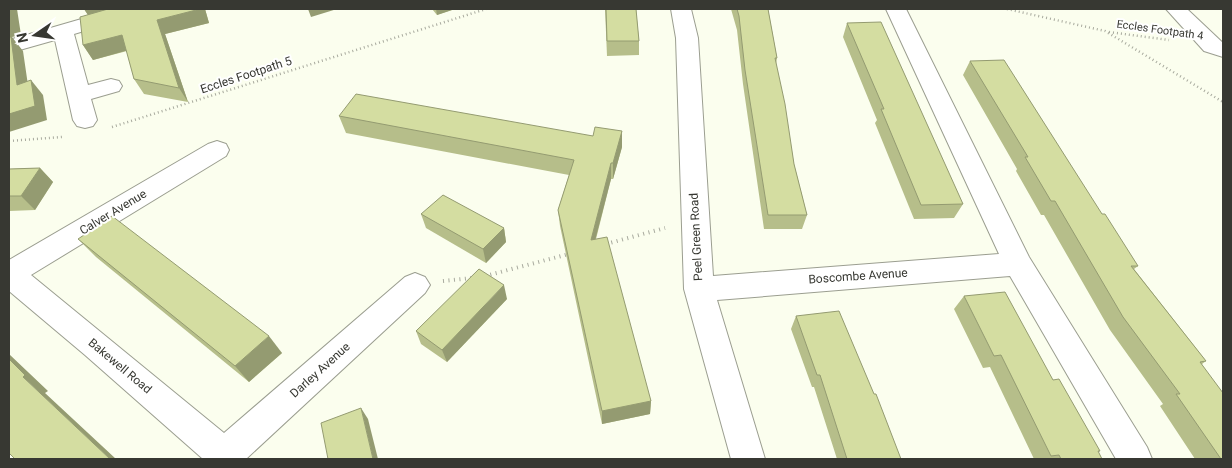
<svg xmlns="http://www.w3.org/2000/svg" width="1232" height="468" font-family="Roboto,sans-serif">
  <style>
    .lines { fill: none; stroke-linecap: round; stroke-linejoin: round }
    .minor-casing { stroke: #9b9e90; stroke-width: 2 }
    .path-far1 { stroke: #a8aa9e; stroke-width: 2.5; stroke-dasharray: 1 3; stroke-linecap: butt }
    .path { stroke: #a8aa9e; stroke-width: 4; stroke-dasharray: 1 4.5; stroke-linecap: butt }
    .minor { fill: #fff; fill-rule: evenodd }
    .wall { fill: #b6be8a }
    .shaded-wall { fill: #949b71 }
    .building { fill: #d4dda1; stroke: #949b71 }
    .labels { text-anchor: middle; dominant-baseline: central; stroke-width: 4; stroke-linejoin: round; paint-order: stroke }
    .far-street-label { font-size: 11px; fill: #373832; stroke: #fff }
    .street-label { font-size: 12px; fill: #373832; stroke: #fff }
  </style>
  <rect width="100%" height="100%" fill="#fbfeee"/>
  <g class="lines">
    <g class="minor-casing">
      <g id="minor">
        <polygon points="116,9 147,9 144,13 74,34 88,85 111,79 119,81 122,86 119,91 91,99 97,120 93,126 85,128 77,126 73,120 55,40 9,53 9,40"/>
        <polygon points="671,9 691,9 698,38 713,276 999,254 886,9 906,9 1029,257 1147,447 1152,459 1116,459 1010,276 717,300 765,459 731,459 684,289 676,38"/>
        <polygon points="1166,9 1187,9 1223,43 1223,57 1204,51"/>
        <polygon points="217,141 226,144 229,150 226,156 31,275 224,433 405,277 415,273 425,277 430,285 425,293 246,459 203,459 85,355 9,291 9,260 208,144"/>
      </g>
    </g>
    <g class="path-far1">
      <polyline points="1007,9 1105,31 1223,102"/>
      <polyline points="1109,32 1169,40"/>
      <polyline points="112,127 486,9"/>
      <polyline points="9,141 62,137"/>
    </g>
    <g class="path">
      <polyline points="606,244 665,228"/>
      <polyline points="485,276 569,254"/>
      <polyline points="443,281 472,278"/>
    </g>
    <use href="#minor" class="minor"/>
  </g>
  <g class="wall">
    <polygon points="84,9 205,9 209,23 165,34 188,102 144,94 134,79 127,51 93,60 83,45 88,15"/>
    <polygon points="432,9 455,9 437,15"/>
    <polygon points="605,9 636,9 639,41 639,55 607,56"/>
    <polygon points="731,9 768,9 777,58 776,64 794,164 807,215 802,229 764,229 743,84 737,30"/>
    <polygon points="847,23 963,204 954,218 914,219 875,123 877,120 843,37"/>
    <polygon points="970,61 1102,214 1138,266 1134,269 1206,361 1202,364 1223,459 1195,459 1160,406 1163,404 1110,330 1044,215 1041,215 1016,171 1017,169 963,75"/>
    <polygon points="339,116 593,136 622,131 622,147 613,179 611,179 596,239 651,401 650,414 602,424 560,226 558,210 569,175 346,133"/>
    <polygon points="40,168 53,182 35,210 9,211 9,169"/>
    <polygon points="421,214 504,228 506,242 486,263 426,228"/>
    <polygon points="78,239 282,353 249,382 96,257"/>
    <polygon points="964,296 1053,380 1100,451 1098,452 1102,459 1034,459 990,367 983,368 954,309"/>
    <polygon points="507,299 447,362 421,344 416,331"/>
    <polygon points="796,316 901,459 837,459 814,387 812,387 791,329"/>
  </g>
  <g class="shaded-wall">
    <polygon points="9,9 17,9 21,35 12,37 23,51 30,99 17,85 9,38"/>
    <polygon points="84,9 110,9 88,15"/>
    <polygon points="200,9 205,9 209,23 165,34 188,102 179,88 157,20"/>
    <polygon points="308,9 337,9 311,17"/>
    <polygon points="436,9 455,9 437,15"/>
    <polygon points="122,35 132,49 93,60 83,45"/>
    <polygon points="31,80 43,95 47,120 9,132 9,114"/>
    <polygon points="622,131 622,147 613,179 613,163"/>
    <polygon points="611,163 611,179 591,256 591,240"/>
    <polygon points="40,168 53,182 35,210 21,196"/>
    <polygon points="504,228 506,242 486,263 483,249"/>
    <polygon points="504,285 507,299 447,362 442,350"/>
    <polygon points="269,336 282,353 249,382 235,366"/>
    <polygon points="9,354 48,391 45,393 116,459 110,459 23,377 9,359"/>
    <polygon points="651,401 650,414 602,424 602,411"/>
    <polygon points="361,408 368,419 378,459 373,459"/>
  </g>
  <g class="building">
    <polygon points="108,9 200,9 157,20 179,88 134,79 122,35 83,45 80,17"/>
    <polygon points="606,9 636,9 639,41 607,41"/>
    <polygon points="737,9 768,9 777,58 775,58 785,104 794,164 807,215 768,215 745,70 739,16"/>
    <polygon points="881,22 963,204 921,205 881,109 884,109 847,23"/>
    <polygon points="9,37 11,37 17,85 31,80 35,106 9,114"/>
    <polygon points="1004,60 1102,214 1105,214 1138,266 1131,266 1206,361 1200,362 1223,393 1223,459 1221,459 1176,394 1180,394 1123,317 1055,201 1051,201 1025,157 1028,157 970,61"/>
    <polygon points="356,94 593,136 595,127 622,131 613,163 611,163 591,240 607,237 651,401 602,411 558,210 574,160 339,116"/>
    <polygon points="40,168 21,196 9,196 9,169"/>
    <polygon points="443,195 504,228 483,249 421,214"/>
    <polygon points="112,216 269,336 235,366 78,239"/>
    <polygon points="479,269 504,285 442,350 416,331"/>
    <polygon points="1005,292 1053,380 1059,379 1100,451 1098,451 1102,459 1061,459 1059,455 1051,456 1001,355 994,356 964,296"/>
    <polygon points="839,311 874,394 876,394 901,459 847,459 820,375 817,375 796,316"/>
    <polygon points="9,359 25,375 23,377 110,459 15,459 9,453"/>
    <polygon points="361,408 373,459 328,459 321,423"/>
  </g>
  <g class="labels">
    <g class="far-street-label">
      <text transform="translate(1160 30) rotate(8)">Eccles Footpath 4</text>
    </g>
    <g class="street-label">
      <text transform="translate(246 75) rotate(-18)">Eccles Footpath 5</text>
      <text transform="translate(113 212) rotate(-31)">Calver Avenue</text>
      <text transform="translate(696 237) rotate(-93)">Peel Green Road</text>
      <text transform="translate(858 276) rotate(-4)">Boscombe Avenue</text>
      <text transform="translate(120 366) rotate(40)">Bakewell Road</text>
      <text transform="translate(320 370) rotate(-42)">Darley Avenue</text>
    </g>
  </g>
  <rect width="1232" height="468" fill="none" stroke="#373832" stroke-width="20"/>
  <g transform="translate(35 35) rotate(257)" stroke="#ffffff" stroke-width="4" paint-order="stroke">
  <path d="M0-4L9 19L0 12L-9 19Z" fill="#373832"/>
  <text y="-8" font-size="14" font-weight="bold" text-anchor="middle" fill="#373832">N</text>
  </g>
</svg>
